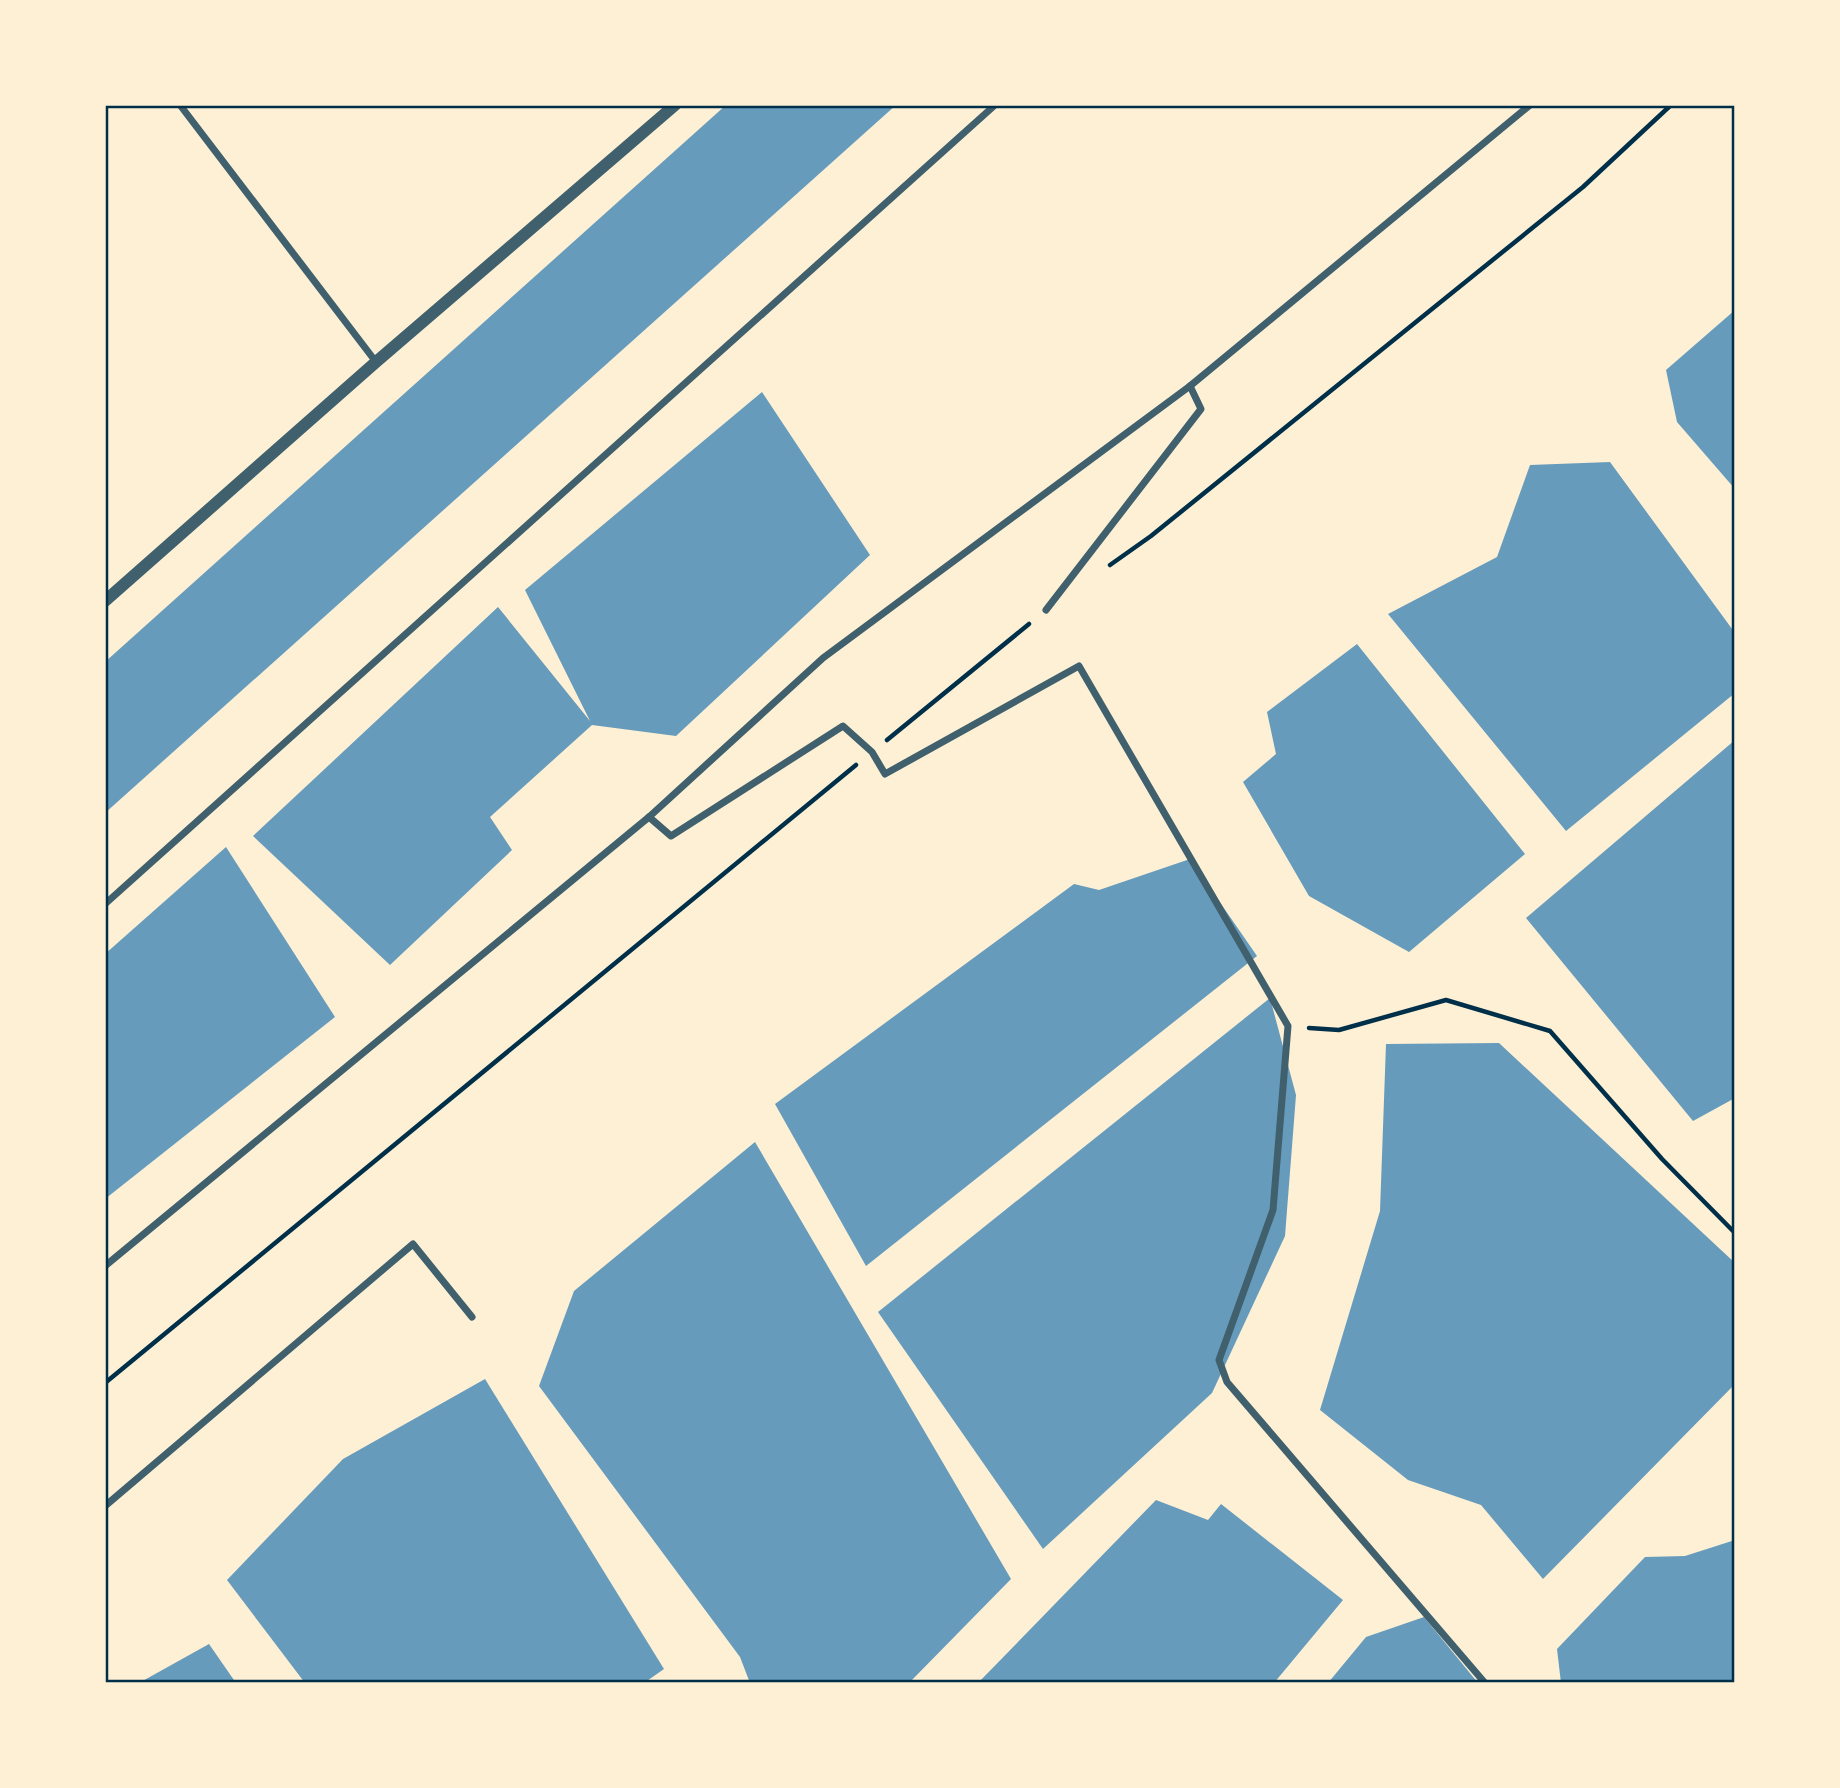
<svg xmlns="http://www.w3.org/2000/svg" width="1840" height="1788" font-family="Merriweather,serif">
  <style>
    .water { fill: #669bbc }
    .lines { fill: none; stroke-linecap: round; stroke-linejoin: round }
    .path { stroke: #003049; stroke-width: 4.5 }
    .minor { stroke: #3f606c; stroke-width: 7 }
    .tertiary { stroke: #3f606c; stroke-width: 12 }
    .neatline { fill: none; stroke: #003049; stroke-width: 2.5 }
  </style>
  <rect width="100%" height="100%" fill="#fdf0d5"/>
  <g class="water">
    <polygon points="726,105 896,105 105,813 105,662"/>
    <polygon points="1735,310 1735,489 1677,422 1666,370"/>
    <polygon points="762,392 870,555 676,736 592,725 490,817 512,850 390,965 253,836 498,607 590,721 525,590"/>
    <polygon points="1610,462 1735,633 1735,693 1566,831 1388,614 1497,557 1530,465"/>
    <polygon points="1357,644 1525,854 1409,952 1309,896 1243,782 1276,754 1267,712"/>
    <polygon points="1735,740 1735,1098 1693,1121 1526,918"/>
    <polygon points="226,847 335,1017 105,1199 105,954"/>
    <polygon points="1190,859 1257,956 866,1266 775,1104 1074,884 1099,890"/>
    <polygon points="1270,998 1296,1095 1285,1236 1212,1393 1043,1549 878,1312"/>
    <polygon points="1499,1043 1735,1263 1735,1384 1543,1579 1481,1505 1408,1480 1320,1410 1380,1211 1386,1044"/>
    <polygon points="755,1142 1011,1579 909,1683 750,1683 740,1657 539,1386 574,1291"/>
    <polygon points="485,1379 664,1669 644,1683 305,1683 227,1580 343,1459"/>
    <polygon points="1156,1500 1208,1520 1221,1504 1343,1600 1274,1683 978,1683"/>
    <polygon points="1735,1540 1735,1683 1561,1683 1557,1649 1645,1557 1685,1556"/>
    <polygon points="1424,1617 1478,1683 1328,1683 1366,1637"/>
    <polygon points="209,1644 236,1683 139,1683"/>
  </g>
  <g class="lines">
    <g class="path">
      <polyline points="1110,565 1151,536 1583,187 1671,105"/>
      <polyline points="887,740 1029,624"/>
      <polyline points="1309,1028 1339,1030 1446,1000 1550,1031 1662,1159 1735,1233"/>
      <polyline points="105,1383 856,765"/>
    </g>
    <g class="minor">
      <polyline points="180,105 376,362"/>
      <polyline points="1046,610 1201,409 1190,386"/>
      <polyline points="649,817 671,836 843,726 872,752 885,774 1079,666 1288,1026 1273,1210 1219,1360 1227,1382 1485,1683"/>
      <polyline points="105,904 995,105"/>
      <polyline points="105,1266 649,817 823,658 1190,386 1530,105"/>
      <polyline points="105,1506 413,1244 472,1317"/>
    </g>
    <polyline class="tertiary" points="105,601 376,362 675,105"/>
  </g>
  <rect width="1840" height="1788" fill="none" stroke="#fdf0d5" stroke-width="214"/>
  <rect x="107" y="107" width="1626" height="1574" class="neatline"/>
</svg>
